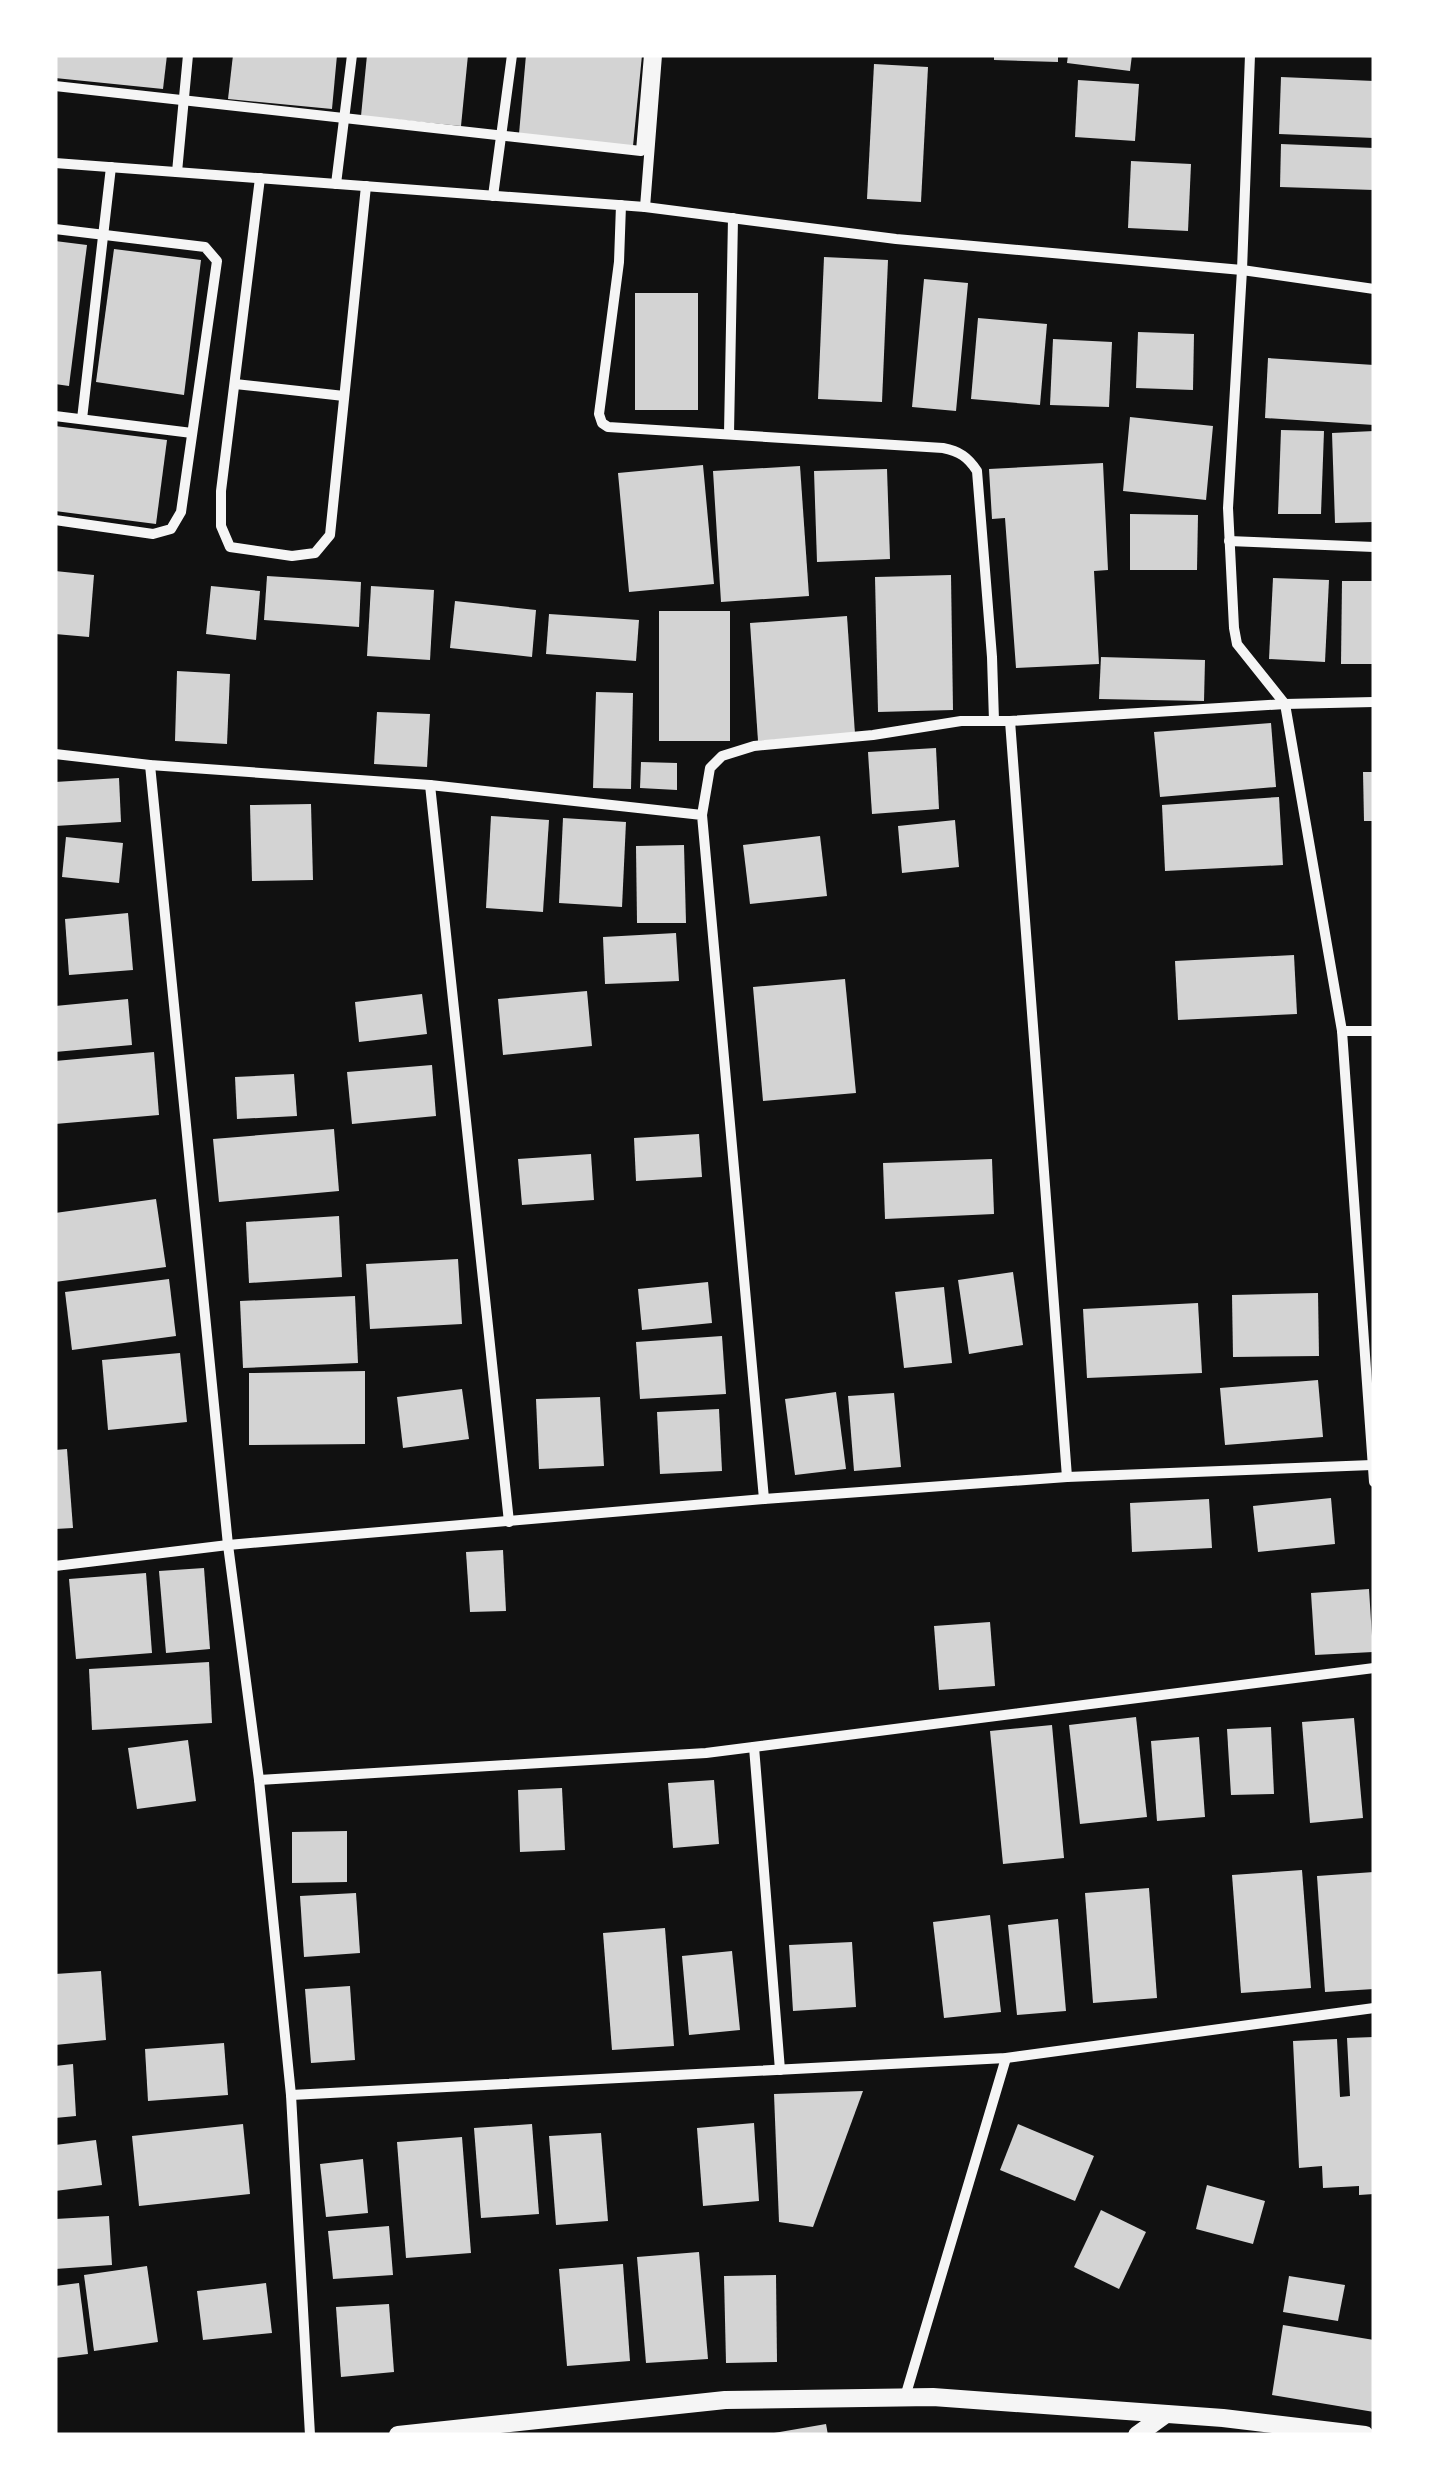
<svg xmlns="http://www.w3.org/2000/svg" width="1429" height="2490" font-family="'Source Sans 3',sans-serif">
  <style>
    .building { fill: #d3d3d3 }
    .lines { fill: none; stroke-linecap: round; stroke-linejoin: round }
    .minor { stroke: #f5f5f5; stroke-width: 10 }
    .tertiary { stroke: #f5f5f5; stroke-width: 18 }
  </style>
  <rect width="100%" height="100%" fill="#111"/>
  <g class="building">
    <polygon points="55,55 167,55 163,89 55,78"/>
    <polygon points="233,55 337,55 332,109 228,99"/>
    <polygon points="367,55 468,55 461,126 361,116"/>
    <polygon points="526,55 642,55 633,146 519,134"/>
    <polygon points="994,55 1058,55 1058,62 994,60"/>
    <polygon points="1068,55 1132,55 1130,71 1067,63"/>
    <polygon points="874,64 928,67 921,202 867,199"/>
    <polygon points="1281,77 1374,81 1374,138 1279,134"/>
    <polygon points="1078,80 1139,84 1135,141 1075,137"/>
    <polygon points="1281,144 1374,148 1374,190 1280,187"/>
    <polygon points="1131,161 1191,164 1188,231 1128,228"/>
    <polygon points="55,241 87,245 69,386 55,384"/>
    <polygon points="114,249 201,260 184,395 96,382"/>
    <polygon points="824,257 888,260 882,402 818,399"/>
    <polygon points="924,279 968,283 956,411 912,407"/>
    <rect x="635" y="293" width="63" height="117"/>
    <polygon points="978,318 1047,324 1040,405 971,399"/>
    <polygon points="1138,332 1194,334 1193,390 1136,388"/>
    <polygon points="1053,339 1112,342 1109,407 1050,405"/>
    <polygon points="1268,358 1374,365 1374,425 1265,418"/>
    <polygon points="1130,417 1213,426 1206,500 1123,491"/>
    <polygon points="55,426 167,440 156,524 55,511"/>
    <polygon points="1281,430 1324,431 1321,514 1278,514"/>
    <polygon points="1374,431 1374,522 1335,523 1332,433"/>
    <polygon points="1103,463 1108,570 1094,571 1099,664 1016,668 1005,518 992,519 989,469"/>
    <polygon points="703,465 714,584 629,592 618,473"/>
    <polygon points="800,466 809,596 721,602 713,471"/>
    <polygon points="887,469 890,559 817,562 814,471"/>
    <polygon points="1130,514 1198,515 1197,570 1130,570"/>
    <polygon points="55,571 94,575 89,637 55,634"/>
    <polygon points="951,575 953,710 878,712 875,577"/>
    <polygon points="267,576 361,582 359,627 264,620"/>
    <polygon points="1273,578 1329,580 1325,662 1269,659"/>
    <polygon points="1342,581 1374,581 1374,664 1341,664"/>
    <polygon points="211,586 260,591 256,640 206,634"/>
    <polygon points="371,586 434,590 430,660 367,656"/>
    <polygon points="455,601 536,610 532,657 450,648"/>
    <rect x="659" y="611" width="71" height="130"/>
    <polygon points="549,614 639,620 636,661 546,654"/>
    <polygon points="847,616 855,734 758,741 750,623"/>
    <polygon points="1101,657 1205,660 1204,701 1099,699"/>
    <polygon points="177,671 230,674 227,744 175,741"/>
    <polygon points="596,692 633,693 631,789 593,788"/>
    <polygon points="377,712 430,714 427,767 374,764"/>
    <polygon points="1271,723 1276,787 1160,797 1154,732"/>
    <polygon points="936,748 939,809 872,814 868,752"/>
    <polygon points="641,762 677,763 677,790 640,788"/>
    <polygon points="1363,772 1374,772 1374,821 1364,821"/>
    <polygon points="119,778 121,822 55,826 55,782"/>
    <polygon points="1279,797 1283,865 1165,871 1162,805"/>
    <polygon points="311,804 313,880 252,881 250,805"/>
    <polygon points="491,816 549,820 543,912 486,908"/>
    <polygon points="563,818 626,822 622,907 559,903"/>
    <polygon points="955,820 959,867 902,873 898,826"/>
    <polygon points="820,836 827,896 750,904 743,845"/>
    <polygon points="66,837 123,843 119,883 62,877"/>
    <polygon points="684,845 686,923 637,923 636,846"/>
    <polygon points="128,913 133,970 69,975 65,919"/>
    <polygon points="676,933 679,981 605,984 603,937"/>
    <polygon points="1294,955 1297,1014 1178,1020 1175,961"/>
    <polygon points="845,979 856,1093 763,1101 753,987"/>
    <polygon points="587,991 592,1046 503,1055 498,999"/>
    <polygon points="422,994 427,1034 359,1042 355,1002"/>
    <polygon points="128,999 132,1045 55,1052 55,1006"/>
    <polygon points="154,1052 159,1115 55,1124 55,1061"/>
    <polygon points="432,1065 436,1116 352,1124 347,1072"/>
    <polygon points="294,1074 297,1116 237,1119 235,1077"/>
    <polygon points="334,1129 339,1191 219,1202 213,1139"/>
    <polygon points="699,1134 702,1177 636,1181 634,1138"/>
    <polygon points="591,1154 594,1200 522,1205 518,1159"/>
    <polygon points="992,1159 994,1214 885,1219 883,1163"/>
    <polygon points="156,1199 166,1267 55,1282 55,1213"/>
    <polygon points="339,1216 342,1277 249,1283 246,1222"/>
    <polygon points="458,1259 462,1324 370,1329 366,1264"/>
    <polygon points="1013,1272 1023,1345 969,1354 958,1280"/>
    <polygon points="169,1279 176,1336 72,1350 65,1292"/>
    <polygon points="708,1282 712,1323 642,1330 638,1289"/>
    <polygon points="944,1287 952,1363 904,1368 895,1292"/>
    <polygon points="1318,1293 1319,1356 1233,1357 1232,1295"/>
    <polygon points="355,1296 358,1363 243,1368 240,1301"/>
    <polygon points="1198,1303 1202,1373 1087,1378 1083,1309"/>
    <polygon points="722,1336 726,1394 640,1399 636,1342"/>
    <polygon points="180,1353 187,1422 108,1430 102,1360"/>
    <polygon points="365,1371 365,1444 249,1445 249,1373"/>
    <polygon points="1318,1380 1323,1437 1225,1445 1220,1388"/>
    <polygon points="462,1389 469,1439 403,1448 397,1397"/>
    <polygon points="836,1392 846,1469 795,1475 785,1399"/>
    <polygon points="894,1393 901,1467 854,1471 848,1396"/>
    <polygon points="600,1397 604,1466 539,1469 536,1399"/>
    <polygon points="719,1409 722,1471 660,1474 657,1412"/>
    <polygon points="67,1449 73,1528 55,1529 55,1450"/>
    <polygon points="1331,1498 1335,1544 1258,1552 1253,1506"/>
    <polygon points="1209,1499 1212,1548 1132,1552 1130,1503"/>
    <polygon points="503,1550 506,1611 470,1612 466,1552"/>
    <polygon points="204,1568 210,1649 166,1653 159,1571"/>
    <polygon points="146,1573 152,1653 76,1659 69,1579"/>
    <polygon points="1369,1589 1373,1652 1315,1655 1311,1593"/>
    <polygon points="990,1622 995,1686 939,1690 934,1626"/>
    <polygon points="209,1662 212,1723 92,1730 89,1669"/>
    <polygon points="1136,1717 1147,1817 1080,1824 1069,1725"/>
    <polygon points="1354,1718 1363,1818 1310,1823 1302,1722"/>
    <polygon points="1052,1725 1064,1858 1003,1864 990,1731"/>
    <polygon points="1271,1727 1274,1794 1231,1795 1227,1729"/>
    <polygon points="1199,1737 1205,1817 1157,1821 1151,1741"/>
    <polygon points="188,1740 196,1801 137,1809 128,1748"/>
    <polygon points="714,1780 719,1844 673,1848 668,1783"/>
    <polygon points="562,1788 565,1850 520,1852 518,1790"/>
    <polygon points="347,1831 347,1882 292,1883 292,1832"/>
    <polygon points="1302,1870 1311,1988 1241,1993 1232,1875"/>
    <polygon points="1374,1872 1374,1989 1325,1992 1317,1876"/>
    <polygon points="1149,1888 1157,1998 1093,2003 1085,1893"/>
    <polygon points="356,1893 360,1953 304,1957 300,1896"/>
    <polygon points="990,1915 1001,2012 944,2018 933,1922"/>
    <polygon points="1058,1919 1066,2011 1017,2015 1008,1925"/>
    <polygon points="665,1928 674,2046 612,2050 603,1933"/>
    <polygon points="852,1942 856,2007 793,2011 789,1945"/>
    <polygon points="732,1951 740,2030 689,2035 682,1956"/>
    <polygon points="101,1971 106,2040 55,2045 55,1974"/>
    <polygon points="350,1986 355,2060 311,2063 305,1989"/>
    <polygon points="1374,2037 1374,2194 1359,2195 1359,2186 1323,2188 1322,2166 1299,2168 1293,2041 1337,2039 1340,2097 1350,2096 1347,2038"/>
    <polygon points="224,2043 228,2095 148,2101 145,2049"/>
    <polygon points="73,2064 76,2116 55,2118 55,2066"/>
    <polygon points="863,2091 813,2227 779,2222 774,2094"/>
    <polygon points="754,2123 759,2201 703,2206 697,2128"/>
    <polygon points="243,2124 250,2194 139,2206 132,2136"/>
    <polygon points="532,2124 539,2214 481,2218 474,2128"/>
    <polygon points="1018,2124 1094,2156 1075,2201 1000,2170"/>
    <polygon points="601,2133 608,2221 556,2225 549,2136"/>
    <polygon points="462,2137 471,2253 406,2258 397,2142"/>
    <polygon points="96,2140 102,2185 55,2191 55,2145"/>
    <polygon points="363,2159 368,2213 326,2217 320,2164"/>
    <polygon points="1207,2185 1265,2201 1253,2244 1196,2229"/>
    <polygon points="1101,2210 1146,2232 1119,2289 1074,2267"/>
    <polygon points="109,2216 112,2265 55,2269 55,2219"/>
    <polygon points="389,2226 393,2275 333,2279 328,2231"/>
    <polygon points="699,2252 708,2359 646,2363 637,2257"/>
    <polygon points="623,2264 630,2361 567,2366 559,2269"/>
    <polygon points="147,2266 158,2342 94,2351 84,2275"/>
    <polygon points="776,2275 777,2362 726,2363 724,2276"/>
    <polygon points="1289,2276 1345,2285 1338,2321 1283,2312"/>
    <polygon points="79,2283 88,2354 55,2358 55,2286"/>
    <polygon points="266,2283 272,2333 203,2340 197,2291"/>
    <polygon points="389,2304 394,2372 341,2377 336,2307"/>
    <polygon points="1283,2325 1374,2340 1374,2412 1272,2395"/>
    <polygon points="826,2424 828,2435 774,2435 774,2433"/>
  </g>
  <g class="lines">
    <g class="minor">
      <polyline points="1250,55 1242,270 1228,508 1234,628 1237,644 1285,704 1342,1031 1374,1482"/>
      <polyline points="55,86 641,151 649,55"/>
      <polyline points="55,163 645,207 896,239 1242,270 1374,289"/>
      <polyline points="177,172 188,55"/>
      <polyline points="260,178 221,491 221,526 230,547 292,556 315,553 330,535 366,186"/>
      <polyline points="336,184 352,55"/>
      <polyline points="493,196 512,55"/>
      <path d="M 621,205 L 619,262 L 599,414 L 602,423 L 608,427 L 943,448 C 959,451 968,457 977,471 L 992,657 L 994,721"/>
      <polyline points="645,207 657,55"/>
      <polyline points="55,229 205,247 217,261 181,512 171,529 153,534 55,520"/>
      <polyline points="235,384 344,396"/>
      <polyline points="55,416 192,433"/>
      <polyline points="82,419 111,167"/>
      <polyline points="729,434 733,218"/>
      <polyline points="1229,541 1374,547"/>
      <polyline points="1010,721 1067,1477"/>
      <polyline points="55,754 150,765 430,785 702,815 764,1499 1067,1477 1372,1465"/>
      <polyline points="150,765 228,1545 259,1780 291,2095 310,2435"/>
      <polyline points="430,785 509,1522"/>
      <polyline points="702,815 710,768 722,756 754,746 873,735 961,721 1010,721 1285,704 1374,702"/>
      <polyline points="1342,1031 1374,1031"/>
      <polyline points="55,1566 228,1545 764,1499"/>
      <polyline points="754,1747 780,2070"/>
      <polyline points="259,1780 706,1753 1374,1668"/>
      <polyline points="291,2095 1006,2058 1374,2008"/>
      <polyline points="905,2397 1006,2058"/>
    </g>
    <g class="tertiary">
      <polyline points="398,2435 725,2400 933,2397 1223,2418 1365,2435"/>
      <polyline points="1137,2435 1166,2414"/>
    </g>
  </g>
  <rect width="1429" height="2490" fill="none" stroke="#ffffff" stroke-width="115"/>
</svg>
